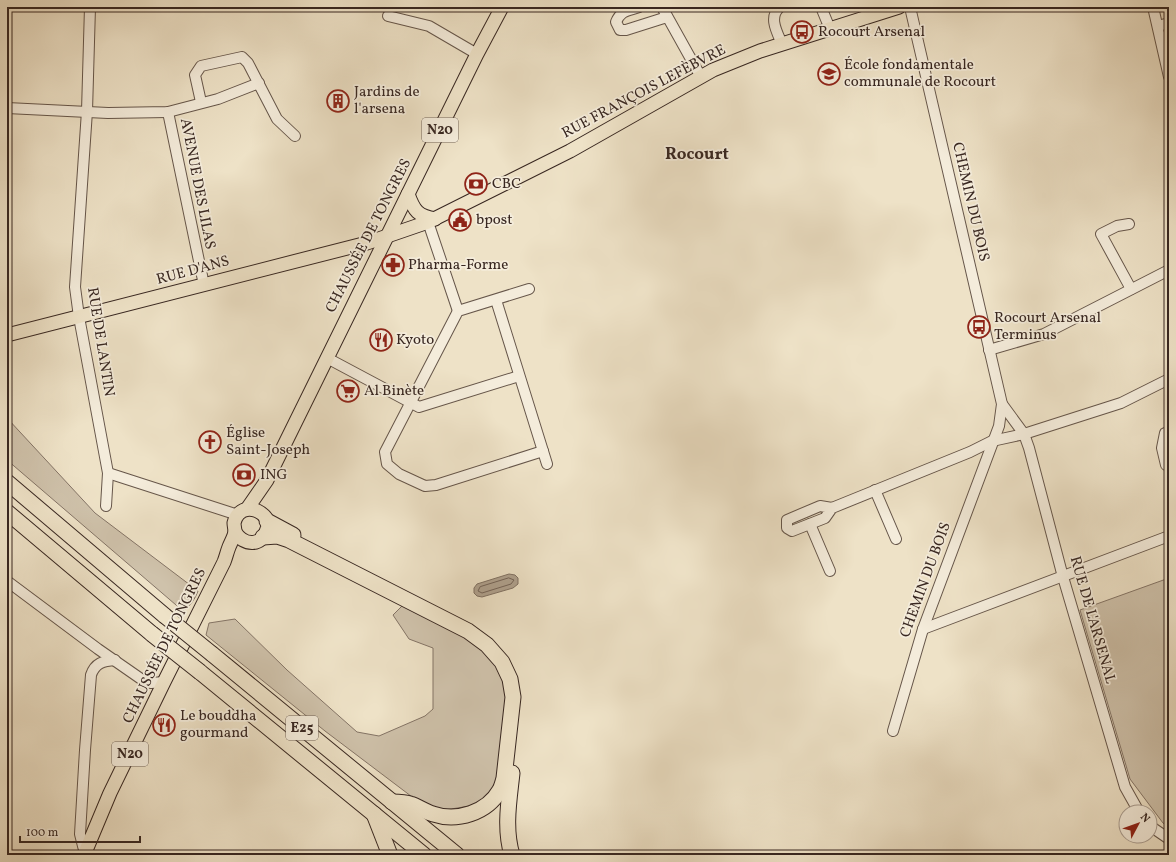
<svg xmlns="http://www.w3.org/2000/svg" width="1176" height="862" font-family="Vollkorn,serif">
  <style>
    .green { fill: #cfc2ab; stroke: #847466 }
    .water { fill: #b0a28f; stroke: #807163 }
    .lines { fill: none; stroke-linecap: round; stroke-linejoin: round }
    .shore { stroke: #746458; stroke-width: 1 }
    .minor-casing { stroke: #66564a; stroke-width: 12 }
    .major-casing { stroke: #382721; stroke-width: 15 }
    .highway-casing { stroke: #382721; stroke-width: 17 }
    .minor { stroke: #f4ecdb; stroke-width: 10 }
    .major { stroke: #eee2c7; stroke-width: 13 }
    .highway { stroke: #eee2c7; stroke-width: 15 }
    .highway-bridge-casing { stroke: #382721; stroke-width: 17; stroke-linecap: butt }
    .highway-bridge { stroke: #eee2c7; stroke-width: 15 }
    .labels { text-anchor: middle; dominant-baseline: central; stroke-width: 3.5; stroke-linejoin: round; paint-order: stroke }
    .shield { fill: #f4ecdb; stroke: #706259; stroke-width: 1 }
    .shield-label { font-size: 14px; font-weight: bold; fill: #382721 }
    .poi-label { font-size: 15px; fill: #382721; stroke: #f4ecdb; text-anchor: start }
    .street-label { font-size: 15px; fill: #382721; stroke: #f4ecdb }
    .quarter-label { font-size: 17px; font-weight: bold; fill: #382721; stroke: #f4ecdb }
  </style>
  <rect width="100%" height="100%" fill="#eee2c7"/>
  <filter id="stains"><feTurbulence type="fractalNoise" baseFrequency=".005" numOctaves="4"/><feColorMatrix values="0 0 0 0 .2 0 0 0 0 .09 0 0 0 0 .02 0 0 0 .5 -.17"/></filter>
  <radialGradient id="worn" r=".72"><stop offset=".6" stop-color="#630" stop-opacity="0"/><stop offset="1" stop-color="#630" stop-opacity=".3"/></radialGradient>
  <g class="green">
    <path d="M 7,418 L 95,513 L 198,591 C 195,599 191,605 183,611 L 7,460 Z"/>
    <polygon points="1169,578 1169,828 1163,823 1130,779 1080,610"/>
    <polygon points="404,604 469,638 497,663 508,694 497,784 476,805 432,812 325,731 206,635 209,623 235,619 287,670 357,732 379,736 425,716 433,709 433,648 409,639 393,615"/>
  </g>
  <polygon class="water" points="509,574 515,575 518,578 518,584 513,588 482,597 477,596 474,593 474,588 477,584"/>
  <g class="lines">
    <polygon class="shore" points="509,578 514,580 511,584 482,593 478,591 480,587"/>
    <g class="minor-casing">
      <g id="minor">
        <polyline points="90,7 87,111 75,287 79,317 108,473 106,506"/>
        <path d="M 639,7 C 628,11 621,10 616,22 L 620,30 L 626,30 L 667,17"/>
        <polyline points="662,7 701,77"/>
        <path d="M 780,7 C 768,17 777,32 782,44"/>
        <polyline points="821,7 830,29"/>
        <polyline points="1153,7 1169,77"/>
        <polyline points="388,16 429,26 477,54"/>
        <polyline points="1158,26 1169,23"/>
        <polyline points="201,102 195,75 201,66 242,57 248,63 277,119 295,136"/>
        <polyline points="7,108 108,113 168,112 218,99 259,83"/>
        <polyline points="168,112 204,285"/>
        <polyline points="428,222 458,311"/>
        <polyline points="1129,224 1117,226 1101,234 1131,289"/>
        <polyline points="529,289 458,311 385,452 387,464 399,474 425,486 436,485 543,451"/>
        <polyline points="496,300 547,464"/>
        <polyline points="989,350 1044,334 1169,270"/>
        <polyline points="327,358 419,407 519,376"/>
        <polyline points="1002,404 1024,434 1029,448 1063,577 1125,787 1139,812"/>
        <polyline points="1166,465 1162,448 1165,433 1169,432"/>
        <polyline points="108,473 238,515"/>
        <polyline points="875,490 896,539"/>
        <polyline points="832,508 820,506 787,520 787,528 792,531 825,518 832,508 970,452 992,441 1024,434 1121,403 1169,379"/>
        <polyline points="810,524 830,571"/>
        <polyline points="7,581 98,649 144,681 151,683 164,682"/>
        <polyline points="923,629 1169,536"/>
        <polyline points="893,731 923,629 999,426 1002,404 910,7"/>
        <polyline points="1150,825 1153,828 1169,839"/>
        <path d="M 85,854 L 80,834 L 85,750 L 91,675 C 95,663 103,661 115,660"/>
      </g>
    </g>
    <g class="major-casing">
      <g id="major">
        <path d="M 408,194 C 414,211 418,216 435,219"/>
        <polyline points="7,335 367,243 428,222 570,151 713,70 760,51 899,7"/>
        <polyline points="247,509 267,480 477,54 502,7"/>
        <path d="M 235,532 C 244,546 262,547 267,529"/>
        <path d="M 84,855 L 110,793 L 164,682 L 224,562 C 226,557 227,552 229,547 C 231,542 234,537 235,532 C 235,529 234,526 234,523 C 238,505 257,506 266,518"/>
      </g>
    </g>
    <g class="highway-casing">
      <g id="highway">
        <polyline points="7,482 165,616"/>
        <polyline points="7,512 152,634"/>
        <polyline points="267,521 293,535"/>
        <path d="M 263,537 L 277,536 L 289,540 L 468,631 L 487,645 L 502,662 L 510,679 L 513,697 L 504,778 C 503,782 502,786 500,790 C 487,813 457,822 433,814 C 425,812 418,806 410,804 C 405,802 398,802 392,802"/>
        <polyline points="212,654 457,855"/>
        <polyline points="200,672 424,855"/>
        <polyline points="374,814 390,855"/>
        <path d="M 512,855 C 504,828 509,801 512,773"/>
      </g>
    </g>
    <use href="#minor" class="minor"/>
    <use href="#major" class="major"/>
    <use href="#highway" class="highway"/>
    <g class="highway-bridge-casing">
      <g id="highway-bridge">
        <polyline points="165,616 212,654"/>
        <polyline points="152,634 200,672"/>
      </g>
    </g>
    <use href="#highway-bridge" class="highway-bridge"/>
  </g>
  <defs>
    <g id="bus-ring" transform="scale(1.15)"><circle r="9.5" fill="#f4ecdb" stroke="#8f2418" stroke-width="1.5"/><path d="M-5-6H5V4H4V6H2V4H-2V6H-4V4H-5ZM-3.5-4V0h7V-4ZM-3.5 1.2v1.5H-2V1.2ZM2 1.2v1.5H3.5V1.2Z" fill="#8f2418"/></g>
    <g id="school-ring" transform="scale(1.15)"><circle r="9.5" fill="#f4ecdb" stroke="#8f2418" stroke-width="1.5"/><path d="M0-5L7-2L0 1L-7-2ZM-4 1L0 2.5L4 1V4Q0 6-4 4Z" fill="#8f2418"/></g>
    <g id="building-ring" transform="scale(1.15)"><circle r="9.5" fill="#f4ecdb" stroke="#8f2418" stroke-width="1.5"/><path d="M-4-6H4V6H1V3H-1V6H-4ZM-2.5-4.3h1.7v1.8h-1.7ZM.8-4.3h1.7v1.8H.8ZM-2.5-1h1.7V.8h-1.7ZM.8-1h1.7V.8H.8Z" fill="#8f2418"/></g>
    <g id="bank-ring" transform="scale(1.15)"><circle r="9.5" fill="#f4ecdb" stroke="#8f2418" stroke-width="1.5"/><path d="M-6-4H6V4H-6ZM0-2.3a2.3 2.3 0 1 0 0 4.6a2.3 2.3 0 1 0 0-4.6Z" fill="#8f2418"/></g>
    <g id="civic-ring" transform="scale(1.15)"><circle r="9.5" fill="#f4ecdb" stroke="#8f2418" stroke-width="1.5"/><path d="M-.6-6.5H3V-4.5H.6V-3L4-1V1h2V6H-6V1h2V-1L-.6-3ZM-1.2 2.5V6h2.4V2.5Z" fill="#8f2418"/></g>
    <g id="pharmacy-ring" transform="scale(1.15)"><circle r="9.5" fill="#f4ecdb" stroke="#8f2418" stroke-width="1.5"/><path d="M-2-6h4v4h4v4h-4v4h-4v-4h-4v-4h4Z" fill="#8f2418"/></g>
    <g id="restaurant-ring" transform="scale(1.15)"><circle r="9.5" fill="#f4ecdb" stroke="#8f2418" stroke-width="1.5"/><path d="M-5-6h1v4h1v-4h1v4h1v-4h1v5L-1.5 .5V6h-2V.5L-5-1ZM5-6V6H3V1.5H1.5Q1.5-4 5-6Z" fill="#8f2418"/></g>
    <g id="supermarket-ring" transform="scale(1.15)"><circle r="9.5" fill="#f4ecdb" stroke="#8f2418" stroke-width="1.5"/><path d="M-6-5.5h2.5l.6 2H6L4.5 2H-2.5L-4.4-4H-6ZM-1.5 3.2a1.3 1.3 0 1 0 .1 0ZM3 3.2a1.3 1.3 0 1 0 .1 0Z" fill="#8f2418"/></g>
    <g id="church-ring" transform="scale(1.15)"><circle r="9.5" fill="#f4ecdb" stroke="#8f2418" stroke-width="1.5"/><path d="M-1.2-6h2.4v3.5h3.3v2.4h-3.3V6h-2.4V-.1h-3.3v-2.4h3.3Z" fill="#8f2418"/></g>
  </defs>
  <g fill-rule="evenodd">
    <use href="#bus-ring" x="802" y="32"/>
    <use href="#school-ring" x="829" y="74"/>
    <use href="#building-ring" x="338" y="101"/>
    <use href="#bank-ring" x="476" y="184"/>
    <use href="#civic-ring" x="460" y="220"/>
    <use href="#pharmacy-ring" x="393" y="265"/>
    <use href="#bus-ring" x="979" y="327"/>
    <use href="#restaurant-ring" x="381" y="340"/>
    <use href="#supermarket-ring" x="348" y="391"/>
    <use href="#church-ring" x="210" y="442"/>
    <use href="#bank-ring" x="244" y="475"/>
    <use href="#restaurant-ring" x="164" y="725"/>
  </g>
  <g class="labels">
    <g class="shield">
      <rect x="422" y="118" width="36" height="24" rx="3"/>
      <rect x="286" y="716" width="32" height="24" rx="3"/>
      <rect x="112" y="742" width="36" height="24" rx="3"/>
    </g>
    <g class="shield-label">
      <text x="440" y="130">N20</text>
      <text x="302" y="728">E25</text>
      <text x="130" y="754">N20</text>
    </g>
    <g class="poi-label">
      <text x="818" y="32">Rocourt Arsenal</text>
      <text x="844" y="65">École fondamentale<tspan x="844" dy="17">communale de Rocourt</tspan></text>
      <text x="354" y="92">Jardins de<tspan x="354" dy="17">l'arsena</tspan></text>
      <text x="492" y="184">CBC</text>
      <text x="476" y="220">bpost</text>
      <text x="408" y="265">Pharma-Forme</text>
      <text x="994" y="318">Rocourt Arsenal<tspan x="994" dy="17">Terminus</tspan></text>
      <text x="396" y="340">Kyoto</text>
      <text x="364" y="391">Al Binète</text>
      <text x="226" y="433">Église<tspan x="226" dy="17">Saint-Joseph</tspan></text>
      <text x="260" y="475">ING</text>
      <text x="180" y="716">Le bouddha<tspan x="180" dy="17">gourmand</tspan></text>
    </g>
    <g class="street-label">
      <text transform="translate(644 92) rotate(-28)">RUE FRANÇOIS LEFÈBVRE</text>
      <text transform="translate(197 184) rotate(79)">AVENUE DES LILAS</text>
      <text transform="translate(970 202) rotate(77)">CHEMIN DU BOIS</text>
      <text transform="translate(369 236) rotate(-63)">CHAUSSÉE DE TONGRES</text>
      <text transform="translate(193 271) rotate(-15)">RUE D'ANS</text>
      <text transform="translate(100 342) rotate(81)">RUE DE LANTIN</text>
      <text transform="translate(926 580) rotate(-70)">CHEMIN DU BOIS</text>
      <text transform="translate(1092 620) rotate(74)">RUE DE L'ARSENAL</text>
      <text transform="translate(165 646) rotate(-64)">CHAUSSÉE DE TONGRES</text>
    </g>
    <g class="quarter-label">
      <text x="697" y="154">Rocourt</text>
    </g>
  </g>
  <rect width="1176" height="862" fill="none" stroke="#eee2c7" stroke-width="24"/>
  <rect x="8" y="8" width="1160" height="846" fill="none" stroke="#382721" stroke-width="2"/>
  <rect x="12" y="12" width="1152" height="838" fill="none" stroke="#382721"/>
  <g transform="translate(1138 824) rotate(49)"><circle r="19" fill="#f4ecdb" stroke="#a99d91"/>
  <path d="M0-3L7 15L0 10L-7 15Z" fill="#8f2418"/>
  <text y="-6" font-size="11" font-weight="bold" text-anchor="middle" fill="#382721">N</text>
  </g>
  <path d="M20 836v6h120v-6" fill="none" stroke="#382721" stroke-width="2"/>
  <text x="26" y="836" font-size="12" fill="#382721" stroke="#f4ecdb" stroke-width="3" paint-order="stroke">100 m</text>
  <rect width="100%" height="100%" filter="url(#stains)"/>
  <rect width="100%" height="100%" fill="url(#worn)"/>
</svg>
